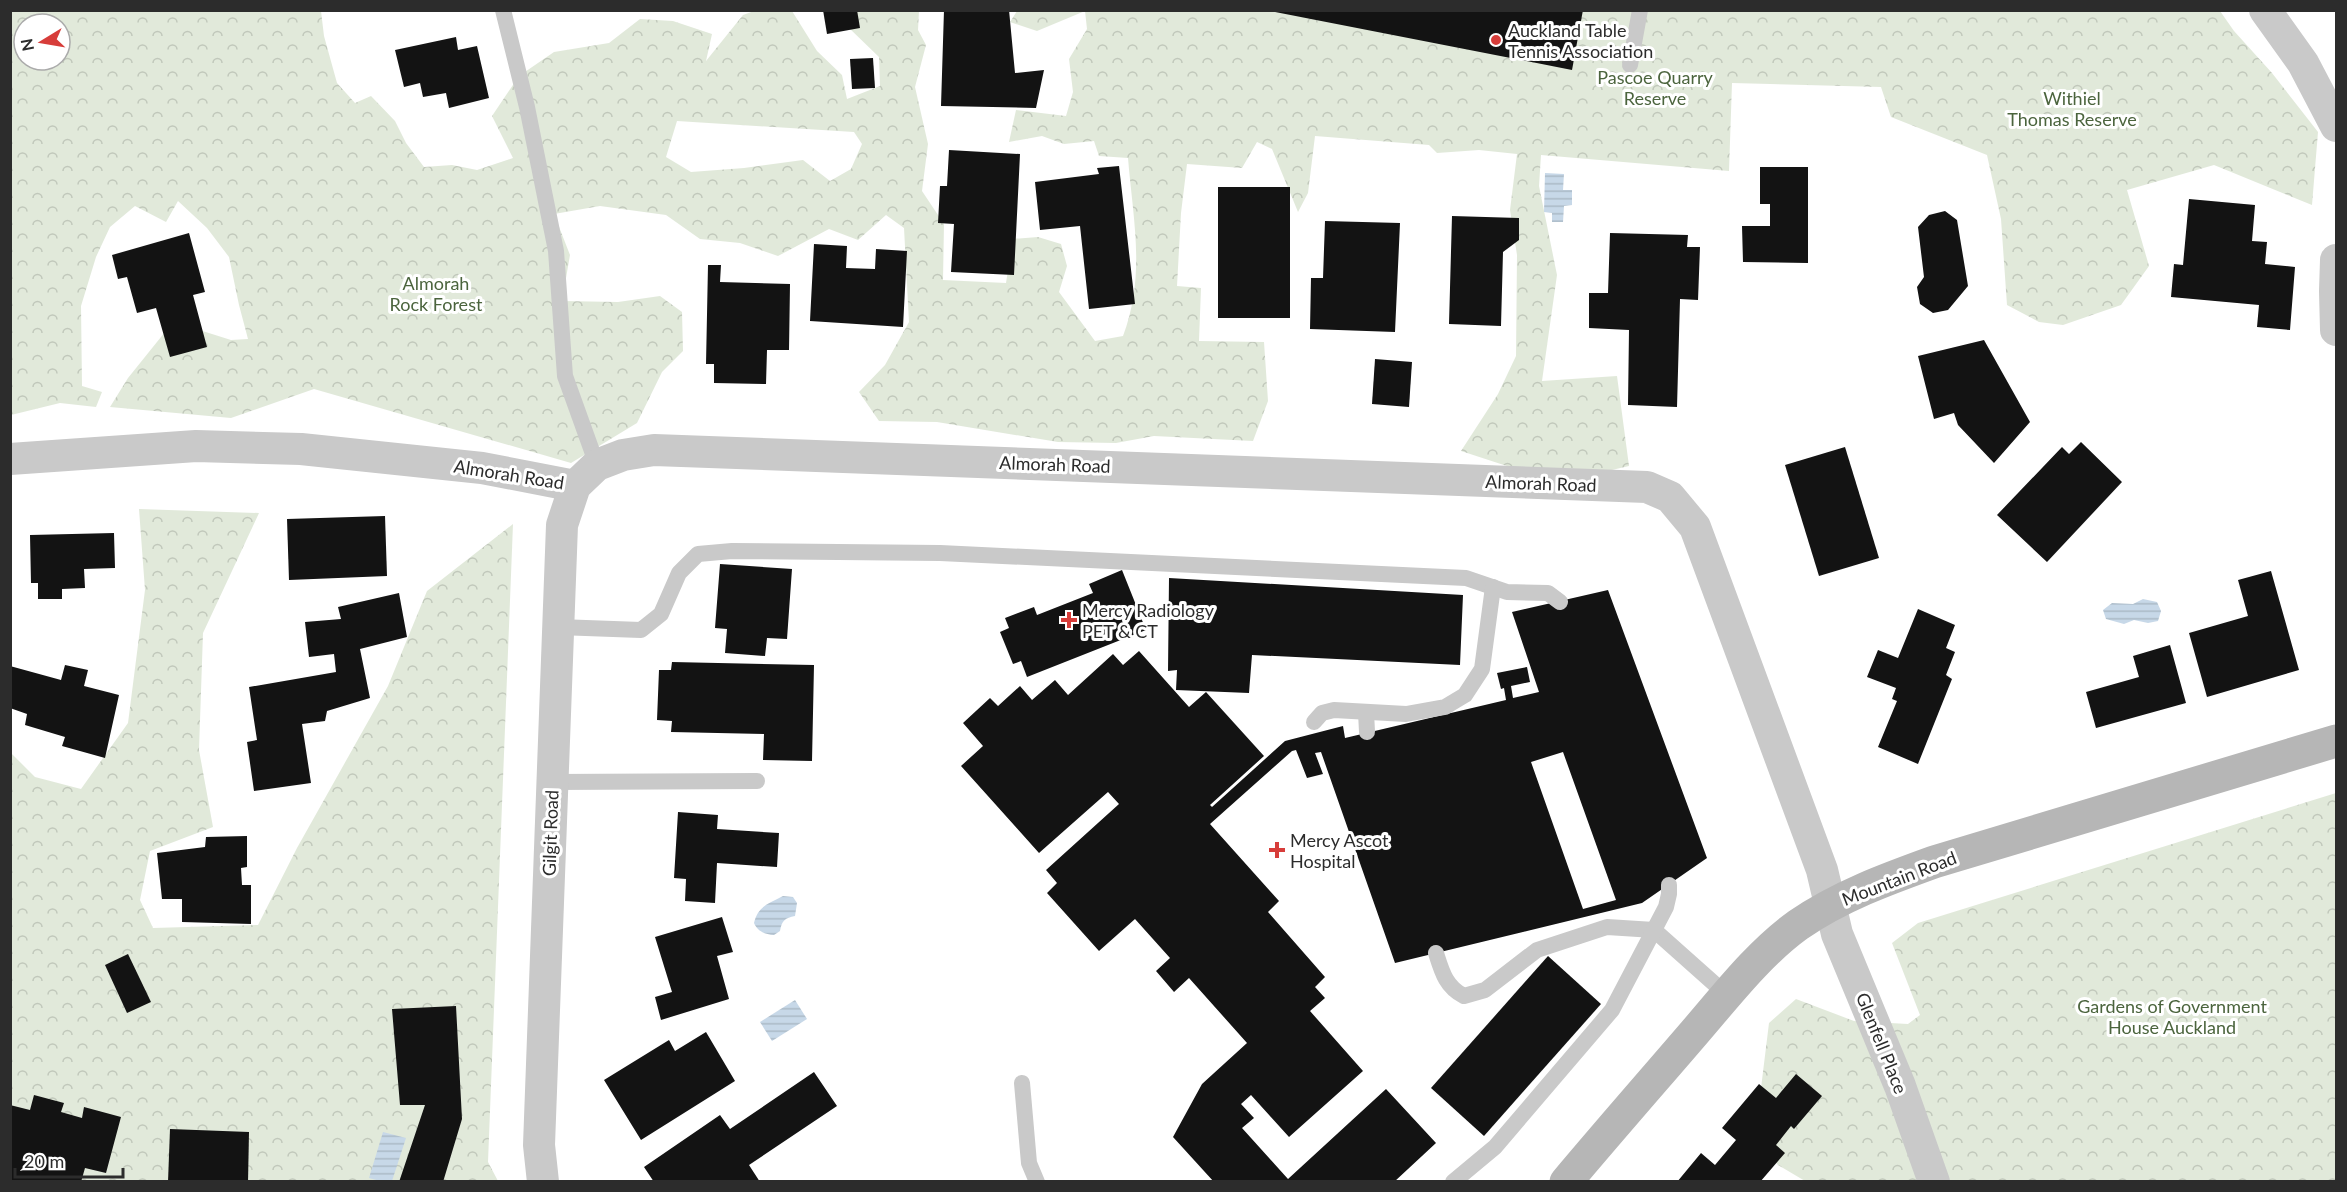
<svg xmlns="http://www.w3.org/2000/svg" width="2347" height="1192" font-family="Lato,sans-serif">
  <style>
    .forest { fill: url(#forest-crowns); fill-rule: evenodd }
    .water { fill: url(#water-rules) }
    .building { fill: #131313; fill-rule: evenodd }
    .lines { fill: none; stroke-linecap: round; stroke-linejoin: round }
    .lane { stroke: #c9c9c9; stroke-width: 16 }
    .street { stroke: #c9c9c9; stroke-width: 32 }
    .secondary { stroke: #b6b6b6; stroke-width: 33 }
    .poi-dot { fill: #d73d3a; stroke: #fff; stroke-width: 2 }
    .labels { text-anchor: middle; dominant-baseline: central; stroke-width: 6; stroke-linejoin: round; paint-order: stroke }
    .poi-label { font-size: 18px; fill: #2c2c2c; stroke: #fff; text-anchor: start }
    .park-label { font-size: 18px; fill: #4b643d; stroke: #fff }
    .street-label { font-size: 18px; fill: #2c2c2c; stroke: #fff }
  </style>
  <defs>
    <pattern id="forest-crowns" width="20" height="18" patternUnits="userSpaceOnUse" patternTransform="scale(1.5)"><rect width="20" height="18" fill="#e1e9da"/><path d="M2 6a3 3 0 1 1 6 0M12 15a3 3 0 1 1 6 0" fill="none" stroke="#c1c8bb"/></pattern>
    <pattern id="water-rules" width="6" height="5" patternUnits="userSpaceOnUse" patternTransform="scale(1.5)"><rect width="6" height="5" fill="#c7d8e8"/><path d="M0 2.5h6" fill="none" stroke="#abbac7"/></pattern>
  </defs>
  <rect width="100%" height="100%" fill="#fff"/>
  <g class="forest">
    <path d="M 10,11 L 321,11 L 324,36 L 337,83 L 355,103 L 371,96 L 395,121 L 406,143 L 424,167 L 452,165 L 477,170 L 513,158 L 492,116 L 519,76 L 554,52 L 609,43 L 640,19 L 673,21 L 712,34 L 706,61 L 743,15 L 754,11 L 792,11 L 817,51 L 842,75 L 847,99 L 880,86 L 879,57 L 849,28 L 854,11 L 919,11 L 918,30 L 926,45 L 915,87 L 928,144 L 922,191 L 944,224 L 943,280 L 1006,283 L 1013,239 L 1038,237 L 1061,244 L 1067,266 L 1059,292 L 1095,341 L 1123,336 C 1146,275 1133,220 1128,158 L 1099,156 L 1094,141 L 1064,144 L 1042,136 L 1009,142 L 1016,110 L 1066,116 L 1073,92 L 1069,59 L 1087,29 L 1085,11 L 1037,31 L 1010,22 L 1017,11 L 2220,11 L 2234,31 L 2272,73 L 2318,132 L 2312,205 L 2214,165 L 2127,190 L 2149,266 L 2121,305 L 2063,325 L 2039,322 L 2007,305 L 2001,219 L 1987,155 L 1891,117 L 1881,87 L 1732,83 L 1729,171 L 1541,155 L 1539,186 L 1557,275 L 1542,381 L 1617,376 L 1629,466 L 1599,473 L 1531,474 L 1461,451 L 1498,394 L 1516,356 L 1517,255 L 1510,210 L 1517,154 L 1479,150 L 1437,153 L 1429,145 L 1315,136 L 1308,193 L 1298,212 L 1272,149 L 1257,142 L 1242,168 L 1187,164 L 1181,213 L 1177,286 L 1201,288 L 1199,341 L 1264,342 L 1268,401 L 1253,441 L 1154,436 L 1116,443 L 1058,442 L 937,422 L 879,421 L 859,392 L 885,365 L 909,322 L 904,228 L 886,215 L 858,240 L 829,229 L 778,256 L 740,243 L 700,239 L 666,215 L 600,206 L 554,214 L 570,255 L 562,301 L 618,302 L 660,296 L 682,312 L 683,351 L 662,372 L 637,423 L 571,463 L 314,389 L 231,418 L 110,407 L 128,378 L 165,332 L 193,328 L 231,340 L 248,339 L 239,305 L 229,257 L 207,228 L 178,201 L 166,222 L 135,206 L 110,227 L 96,257 L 81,306 L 82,386 L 102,392 L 96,407 L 60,403 L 11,415 ZM 24,24 L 60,24 L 60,60 L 24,60 ZM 677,121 L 854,132 L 862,144 L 851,169 L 830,181 L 803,160 L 744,168 L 691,172 L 666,157 Z"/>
    <polygon points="139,509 259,513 203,633 199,750 213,827 150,851 140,900 153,928 258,925 297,848 388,686 427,591 513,524 488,1162 498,1181 11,1181 10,752 35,777 81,789 128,723 145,590"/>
    <polygon points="2336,793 2336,1181 1805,1181 1778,1165 1755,1137 1769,1023 1796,999 1854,1021 1908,1024 1920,1015 1892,943 1918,923"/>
  </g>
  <g class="water">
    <polygon points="1545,173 1564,174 1563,190 1572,190 1572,205 1564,206 1563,222 1552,222 1552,213 1544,212"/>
    <polygon points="2143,599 2157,602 2161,611 2158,621 2148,623 2134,620 2124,624 2106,619 2103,610 2112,603 2133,604"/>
    <path d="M 783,896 L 793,897 L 797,903 L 795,916 C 785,918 782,920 780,931 L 774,935 C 765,934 758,932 754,923 C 758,906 768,904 783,896 Z"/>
    <polygon points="795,1000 807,1019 772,1041 760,1022"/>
    <polygon points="383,1132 406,1138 392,1181 380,1181 369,1178"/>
  </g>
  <g class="building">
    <polygon points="823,10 857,10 860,28 827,34"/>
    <polygon points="944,10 1009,10 1015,73 1044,70 1036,108 941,106"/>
    <polygon points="1265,10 1583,10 1572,70"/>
    <polygon points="456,37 458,50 477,46 489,98 449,108 446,93 423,97 420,83 404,87 395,50"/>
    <polygon points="873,58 875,88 852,89 850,59"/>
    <polygon points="949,150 1020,154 1014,275 951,272 954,224 938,223 940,186 947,186"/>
    <polygon points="1119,166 1135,304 1089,309 1080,226 1040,230 1035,182 1099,174 1097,168"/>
    <polygon points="1760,167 1808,167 1808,263 1743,262 1742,226 1770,226 1770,204 1760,204"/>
    <rect x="1218" y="187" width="72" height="131"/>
    <polygon points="2189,199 2255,205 2252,241 2267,242 2265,264 2295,267 2290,330 2257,327 2259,305 2171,297 2174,264 2183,265"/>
    <polygon points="1945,211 1957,220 1968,286 1948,310 1933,313 1920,304 1917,287 1924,277 1918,227 1929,215"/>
    <polygon points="1452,216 1519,218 1519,240 1503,252 1501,326 1449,324"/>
    <polygon points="1325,221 1400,223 1395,332 1310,329 1311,278 1323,278"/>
    <polygon points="189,233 205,292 193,295 207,347 170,357 156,308 137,313 127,277 118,279 112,255"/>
    <polygon points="1610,233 1688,235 1687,247 1700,247 1698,300 1680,299 1677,407 1628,405 1629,330 1589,328 1589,293 1608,293"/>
    <polygon points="814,244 847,246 846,268 875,269 876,249 907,251 903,327 810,321"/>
    <polygon points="708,265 721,265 720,282 790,284 789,350 767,350 766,384 714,383 714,364 706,364"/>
    <polygon points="1984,340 2030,422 1994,463 1958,425 1954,413 1934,419 1918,356"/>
    <polygon points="1375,359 1412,362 1409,407 1372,404"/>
    <polygon points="2081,442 2122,482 2047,562 1997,515 2062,447 2069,454"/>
    <polygon points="1845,447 1879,558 1819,576 1785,465"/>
    <polygon points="385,516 387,576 289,580 287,519"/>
    <polygon points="114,533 115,568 84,569 85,588 62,589 62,599 38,599 38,583 31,583 30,535"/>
    <polygon points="720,564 792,569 787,639 767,638 765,656 725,653 727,629 715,628"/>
    <polygon points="1122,570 1146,630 1027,677 1021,661 1013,664 1000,632 1009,628 1005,618 1034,607 1037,615 1093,593 1089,584"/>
    <polygon points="2271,571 2299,670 2207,697 2189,633 2248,616 2238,580"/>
    <polygon points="1169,578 1463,595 1460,665 1252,655 1249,693 1176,690 1177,670 1168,671"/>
    <path d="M 1608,590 L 1707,858 L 1642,903 L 1395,963 L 1321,752 L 1315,753 L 1323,774 L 1307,778 L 1296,750 L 1292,751 L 1210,824 L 1279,901 L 1268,912 L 1325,977 L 1315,987 L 1325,998 L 1310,1011 L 1363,1071 L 1289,1137 L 1251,1095 L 1241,1104 L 1254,1118 L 1242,1128 L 1288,1179 L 1386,1089 L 1436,1143 L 1394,1182 L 1214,1182 L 1173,1137 L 1202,1084 L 1247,1043 L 1189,978 L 1174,992 L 1156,971 L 1170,958 L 1135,919 L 1099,951 L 1047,893 L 1057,883 L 1046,870 L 1119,804 L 1108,792 L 1039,853 L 961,766 L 983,746 L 963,723 L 990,698 L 998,706 L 1020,686 L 1032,700 L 1055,680 L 1068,695 L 1113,654 L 1123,665 L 1139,651 L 1189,707 L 1206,692 L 1264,756 L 1210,805 L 1212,807 L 1285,741 L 1343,726 L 1345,738 L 1506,700 L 1504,688 L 1501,689 L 1497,673 L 1527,667 L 1530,682 L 1511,686 L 1513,698 L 1539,692 L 1512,612 ZM 1563,752 L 1616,900 L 1583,909 L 1531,762 Z"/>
    <polygon points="399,593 407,637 360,649 370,698 327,711 325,721 302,724 311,783 254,791 247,742 257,740 249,687 336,672 334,654 309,657 305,622 341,619 338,607"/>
    <polygon points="1918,609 1955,625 1946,648 1955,652 1946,675 1952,679 1918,764 1878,747 1897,701 1892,699 1896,688 1867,677 1878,650 1898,658"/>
    <polygon points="2170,645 2186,703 2096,728 2086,692 2139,677 2133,656"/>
    <polygon points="672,662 814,665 812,761 763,760 764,734 671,732 672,721 657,720 659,670 671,670"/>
    <polygon points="65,665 88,670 84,686 119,695 105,758 62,746 65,737 25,725 27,714 10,708 10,666 61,680"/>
    <polygon points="678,812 718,815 717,829 779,833 777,867 717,863 715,903 685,901 686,879 674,878"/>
    <polygon points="247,836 247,867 241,868 242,885 251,885 251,924 182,922 182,899 162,899 157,853 205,847 206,837"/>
    <polygon points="722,917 733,952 717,956 729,999 661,1020 655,997 672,992 655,937"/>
    <polygon points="128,954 151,1002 127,1013 105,965"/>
    <polygon points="1548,956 1601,1004 1484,1136 1431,1088"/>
    <polygon points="456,1006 462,1119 443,1182 399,1182 425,1105 400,1105 392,1009"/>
    <polygon points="706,1032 735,1081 641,1140 604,1080 669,1040 675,1051"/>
    <polygon points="814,1072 837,1106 749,1165 760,1182 654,1182 644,1167 720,1115 730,1129"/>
    <polygon points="1796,1074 1822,1096 1794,1129 1791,1126 1776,1145 1785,1153 1760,1182 1677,1182 1701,1153 1715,1165 1736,1140 1722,1128 1759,1084 1776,1098"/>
    <polygon points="34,1095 64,1103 61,1112 82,1118 84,1107 121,1117 106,1173 85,1168 81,1182 10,1182 10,1105 30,1110"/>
    <polygon points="170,1129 249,1132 248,1182 168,1182"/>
  </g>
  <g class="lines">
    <g class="lane">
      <polyline points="503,10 527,107 556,251 565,376 597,465"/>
      <polyline points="1630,65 1640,10"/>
      <polyline points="558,627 641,630 661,614 679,573 698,554 732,551 940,553 1466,578 1507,592 1548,593 1560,602"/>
      <polyline points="1366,712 1367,732"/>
      <polyline points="1314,722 1322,713 1334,710 1406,714 1445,707 1465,695 1482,669 1493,587"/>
      <polyline points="552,782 757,781"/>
      <path d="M 1436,953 C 1442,972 1446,987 1464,996 L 1485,990 L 1537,950 L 1607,927 L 1654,930 L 1727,995"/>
      <polyline points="1022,1083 1029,1163 1037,1182"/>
      <polyline points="1453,1182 1495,1147 1612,1010 1666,907 1669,894 1669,885"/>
    </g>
    <g class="street">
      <polyline points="2265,10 2303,63 2336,126"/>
      <polyline points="2336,260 2335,291 2336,330"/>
      <polyline points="10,459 196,446 301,449 482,468 575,486"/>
      <polyline points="543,1182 539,1145 562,525 575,486 597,465 623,455 654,450 1647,487 1670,497 1695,527 1822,870 1837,934 1900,1086 1934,1182"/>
    </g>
    <path class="secondary" d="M 1566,1182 C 1608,1132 1651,1083 1694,1033 C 1726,996 1758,954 1798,925 C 1840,896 1887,879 1934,862 L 2336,741"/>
  </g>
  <g class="poi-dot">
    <circle cx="1496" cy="40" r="6"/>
    <path d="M1066 611h6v6h6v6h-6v6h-6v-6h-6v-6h6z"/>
    <path d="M1274 841h6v6h6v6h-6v6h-6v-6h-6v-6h6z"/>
  </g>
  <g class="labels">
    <g class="poi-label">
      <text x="1508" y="30">Auckland Table<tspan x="1508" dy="21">Tennis Association</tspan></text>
      <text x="1082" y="610">Mercy Radiology<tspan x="1082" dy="21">PET &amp; CT</tspan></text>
      <text x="1290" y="840">Mercy Ascot<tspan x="1290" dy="21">Hospital</tspan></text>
    </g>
    <g class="park-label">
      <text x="1655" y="77">Pascoe Quarry<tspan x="1655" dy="21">Reserve</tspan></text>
      <text x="2072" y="98">Withiel<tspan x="2072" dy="21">Thomas Reserve</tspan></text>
      <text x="436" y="283">Almorah<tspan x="436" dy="21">Rock Forest</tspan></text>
      <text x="2172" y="1006">Gardens of Government<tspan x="2172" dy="21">House Auckland</tspan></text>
    </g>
    <g class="street-label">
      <text transform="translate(1055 464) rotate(2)">Almorah Road</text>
      <text transform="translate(509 474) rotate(9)">Almorah Road</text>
      <text transform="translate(1541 483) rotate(2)">Almorah Road</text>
      <text transform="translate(550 833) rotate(-88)">Gilgit Road</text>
      <text transform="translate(1899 878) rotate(-21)">Mountain Road</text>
      <text transform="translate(1882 1043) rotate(68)">Glenfell Place</text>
    </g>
  </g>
  <rect width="2347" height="1192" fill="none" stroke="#2c2c2c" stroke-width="24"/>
  <g transform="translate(42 42) rotate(259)"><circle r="28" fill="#ffffff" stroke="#ababab" stroke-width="1.5"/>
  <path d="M0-4.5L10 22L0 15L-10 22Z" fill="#d73d3a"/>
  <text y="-9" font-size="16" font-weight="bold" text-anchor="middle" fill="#2c2c2c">N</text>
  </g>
  <path d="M15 1168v9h108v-9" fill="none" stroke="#2c2c2c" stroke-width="3"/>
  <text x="24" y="1168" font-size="18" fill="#2c2c2c" stroke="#ffffff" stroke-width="4.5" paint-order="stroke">20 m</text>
</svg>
